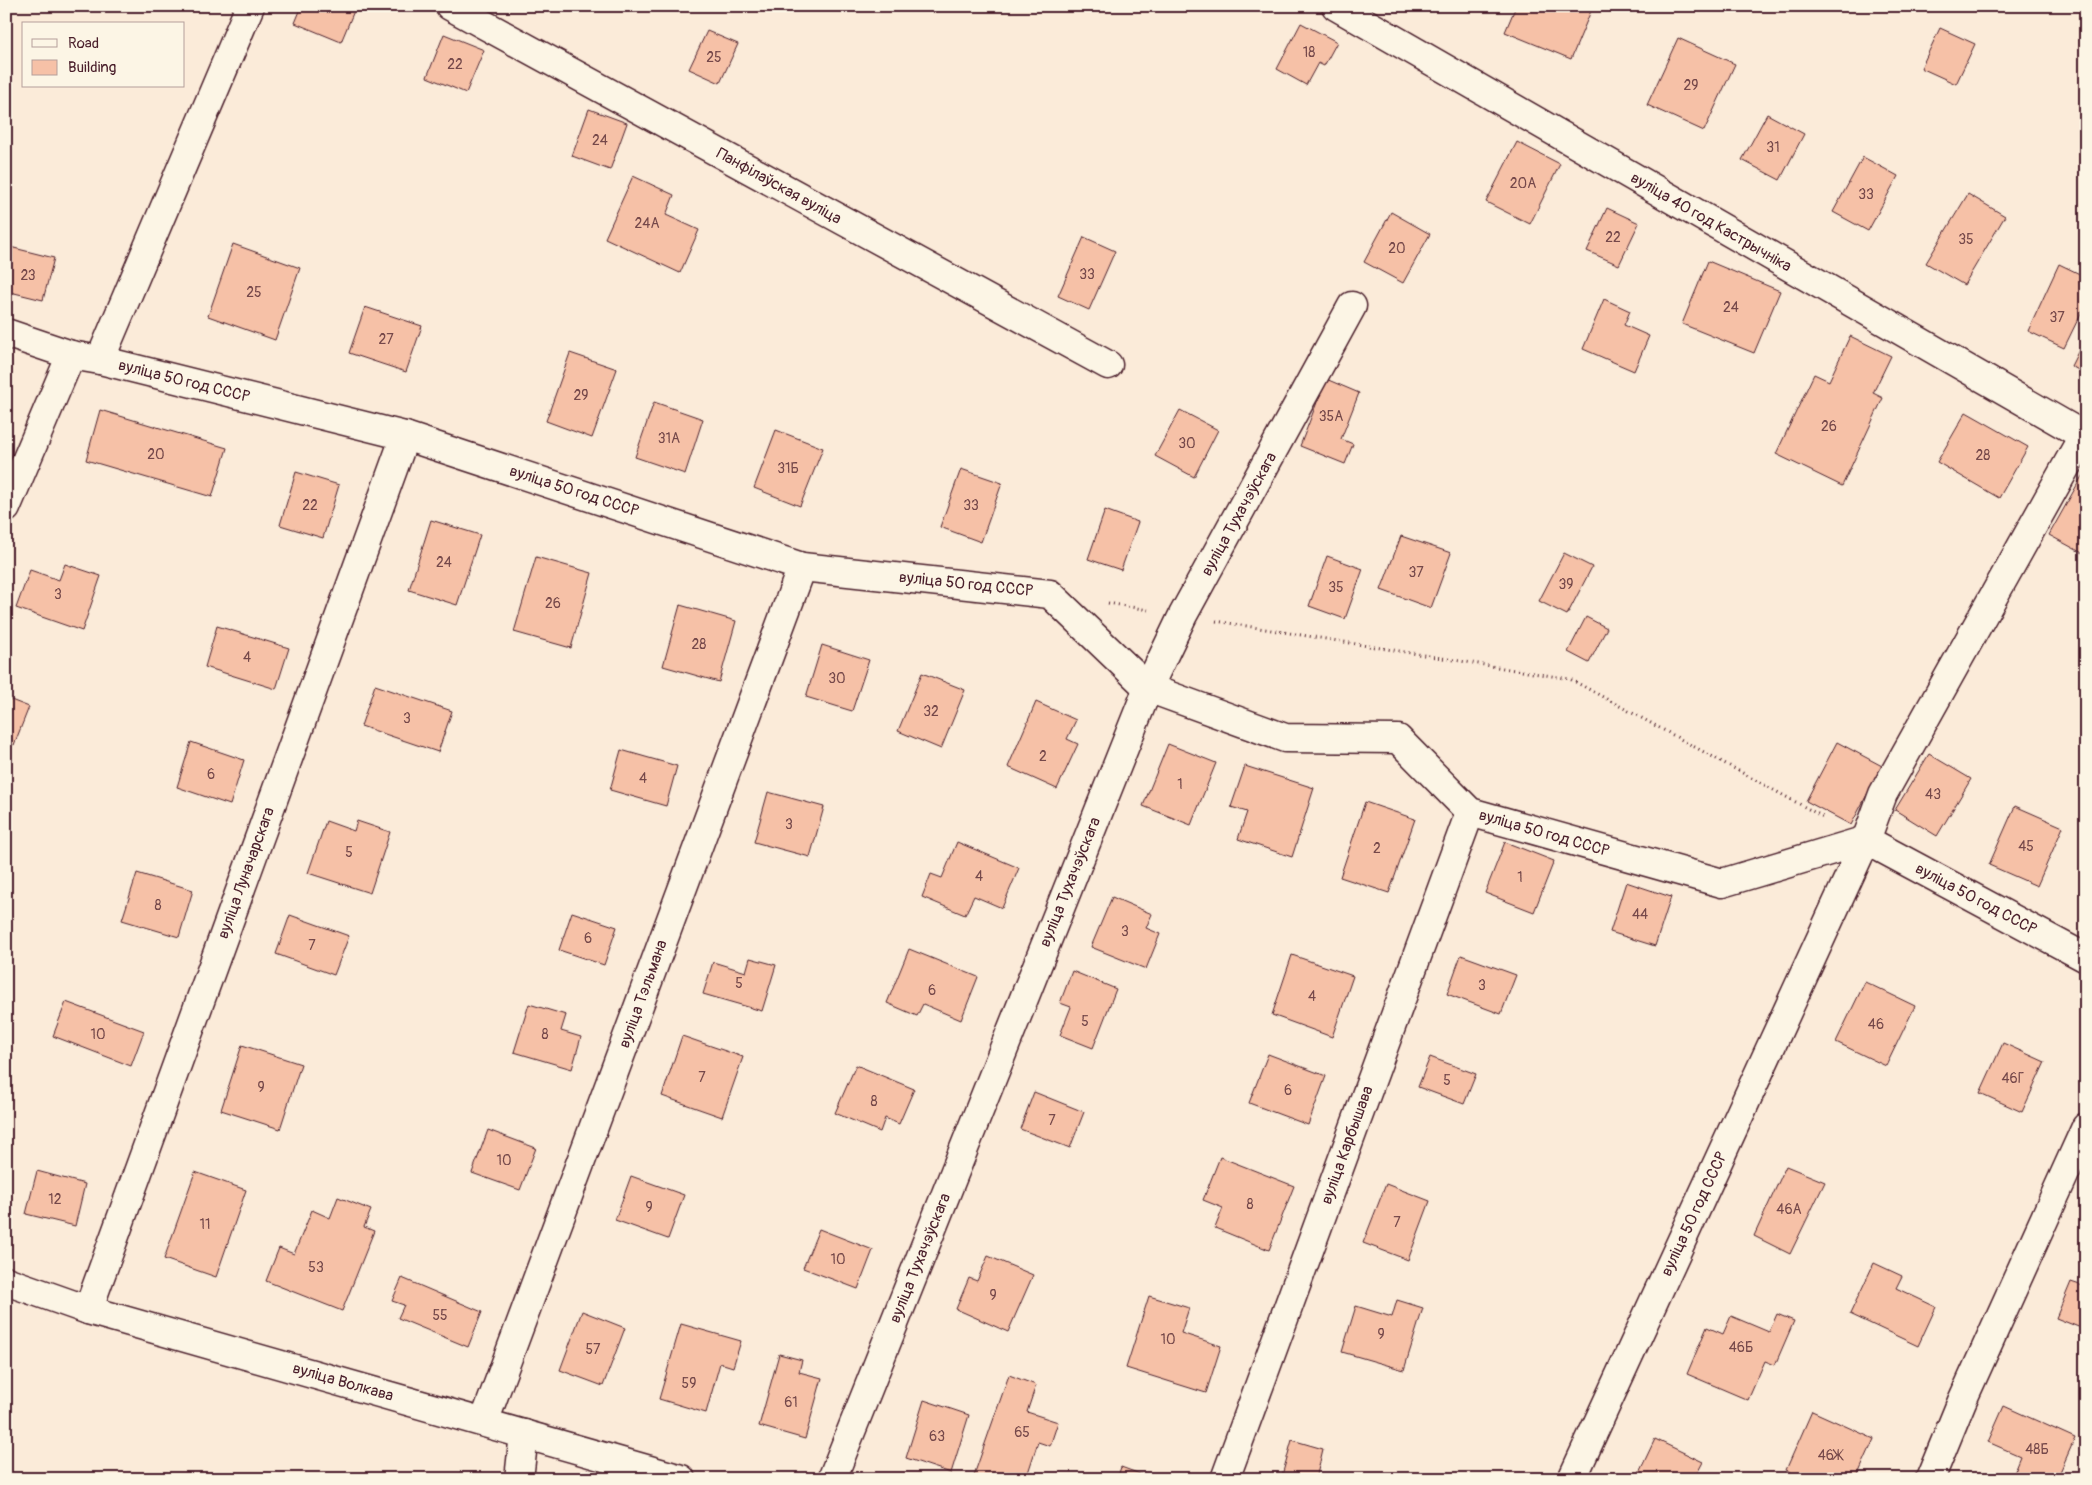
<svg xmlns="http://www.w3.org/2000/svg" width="2092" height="1485" font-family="Pangolin,sans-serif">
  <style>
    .building { fill: #f6c1a7; stroke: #4a1f2b }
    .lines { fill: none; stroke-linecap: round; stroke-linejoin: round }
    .minor-casing { stroke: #4a1f2b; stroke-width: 31 }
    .path { stroke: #4a1f2b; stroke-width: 3; stroke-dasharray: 1 4; stroke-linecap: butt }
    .minor { stroke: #fcf5e5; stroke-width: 28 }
    .labels { text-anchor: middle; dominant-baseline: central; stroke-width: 4; stroke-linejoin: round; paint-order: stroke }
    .number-label { font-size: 14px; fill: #75484a }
    .street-label { font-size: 16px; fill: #4a1f2b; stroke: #fcf5e5 }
  </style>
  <rect width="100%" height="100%" fill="#fbebd9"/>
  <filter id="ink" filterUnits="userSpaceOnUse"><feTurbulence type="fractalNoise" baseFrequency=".02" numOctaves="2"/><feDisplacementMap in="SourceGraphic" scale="10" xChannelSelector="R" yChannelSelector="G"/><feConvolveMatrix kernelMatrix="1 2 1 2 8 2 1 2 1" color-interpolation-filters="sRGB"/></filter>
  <g filter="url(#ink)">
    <g class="building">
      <polygon points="302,6 356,6 341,42 295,23"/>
      <polygon points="1516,6 1593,6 1571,59 1505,32"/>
      <polygon points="1301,23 1337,42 1324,66 1318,63 1306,85 1277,69"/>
      <polygon points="1940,28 1975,44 1956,84 1921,68"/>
      <polygon points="707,31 738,44 720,83 689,69"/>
      <polygon points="444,34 484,50 466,93 427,77"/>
      <polygon points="1678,38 1735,64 1704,131 1647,105"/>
      <polygon points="589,109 627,123 610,170 572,156"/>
      <polygon points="1767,114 1804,134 1780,180 1742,160"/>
      <polygon points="1517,142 1560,164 1530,224 1486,202"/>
      <polygon points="1863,157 1898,176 1868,231 1833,212"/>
      <polygon points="633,176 674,195 666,215 699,230 680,273 605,238"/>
      <polygon points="1968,194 2005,216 1964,285 1926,263"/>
      <polygon points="1607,208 1639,223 1619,265 1587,251"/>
      <polygon points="1391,212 1430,234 1403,283 1364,262"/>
      <polygon points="1084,237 1115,251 1089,310 1058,296"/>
      <polygon points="233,244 300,268 275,340 208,316"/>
      <polygon points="6,246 54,258 43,300 6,291"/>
      <polygon points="1708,261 1780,291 1754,353 1682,324"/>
      <polygon points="2059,264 2086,277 2086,303 2064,348 2028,331"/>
      <polygon points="1604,299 1630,311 1624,325 1649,336 1634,371 1583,349"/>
      <polygon points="365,307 422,326 406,372 349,353"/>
      <polygon points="1850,336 1891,356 1873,393 1883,398 1842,486 1776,454 1814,374 1829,381"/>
      <polygon points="2085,338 2086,338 2086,374 2071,366"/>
      <polygon points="570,353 617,369 592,438 546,421"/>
      <polygon points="1326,379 1359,393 1341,439 1353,444 1345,464 1300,446"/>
      <polygon points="654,402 703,419 685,474 635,457"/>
      <polygon points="100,410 227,448 212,497 86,460"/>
      <polygon points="1180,410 1218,430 1194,477 1155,456"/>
      <polygon points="1966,412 2028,447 1999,498 1937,462"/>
      <polygon points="776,430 823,448 800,506 754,488"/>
      <polygon points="961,469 1002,483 981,542 940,527"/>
      <polygon points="2086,469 2086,555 2049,535"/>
      <polygon points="296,472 339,485 323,538 280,525"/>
      <polygon points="1105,510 1138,522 1121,570 1088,559"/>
      <polygon points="431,520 480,535 457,605 409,590"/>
      <polygon points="1401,536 1451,553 1431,608 1381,590"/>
      <polygon points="1564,553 1592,567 1567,615 1539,601"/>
      <polygon points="1327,556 1363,569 1345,619 1309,606"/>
      <polygon points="536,557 592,573 571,648 514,632"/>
      <polygon points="65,564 101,576 82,631 16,608 30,570 59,580"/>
      <polygon points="680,605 736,621 719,682 663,666"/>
      <polygon points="1586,617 1607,628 1589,663 1568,652"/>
      <polygon points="217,626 289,648 276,689 205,667"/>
      <polygon points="822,645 869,660 852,711 806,697"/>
      <polygon points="922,673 965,690 941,749 898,731"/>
      <polygon points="375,685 452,711 438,752 361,726"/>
      <polygon points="6,698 29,707 14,745 6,741"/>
      <polygon points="1036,702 1076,720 1067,739 1078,744 1057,789 1008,767"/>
      <polygon points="191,742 244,760 230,805 177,787"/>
      <polygon points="1837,742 1882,766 1851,825 1806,801"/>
      <polygon points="1168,744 1216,763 1191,825 1143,806"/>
      <polygon points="621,750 677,766 666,806 610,790"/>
      <polygon points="1929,754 1971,779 1937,836 1895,810"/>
      <polygon points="1245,766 1314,788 1292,857 1238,839 1247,812 1231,807"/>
      <polygon points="768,792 824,807 810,857 754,842"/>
      <polygon points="1365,802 1415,819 1389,893 1340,877"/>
      <polygon points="2015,806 2063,827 2037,886 1989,865"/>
      <polygon points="326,821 354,831 357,821 390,832 370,893 308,873"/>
      <polygon points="957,842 1019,868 1002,908 974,896 965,915 922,897 931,874 942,878"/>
      <polygon points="1505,842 1554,861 1534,912 1485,893"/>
      <polygon points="137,873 193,890 179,937 122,920"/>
      <polygon points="1626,882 1671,897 1655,946 1610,932"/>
      <polygon points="1112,897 1152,914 1146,928 1160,934 1146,969 1091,947"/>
      <polygon points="572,912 617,927 604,965 559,950"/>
      <polygon points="290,915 349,936 334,975 276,954"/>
      <polygon points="909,949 978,977 961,1020 923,1004 917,1016 887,1003"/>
      <polygon points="1292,955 1353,976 1332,1037 1272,1015"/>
      <polygon points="1461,955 1516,975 1501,1014 1447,994"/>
      <polygon points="750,958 776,965 762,1011 703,994 713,962 746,972"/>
      <polygon points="1072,971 1116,989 1093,1048 1060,1035 1071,1007 1060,1003"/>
      <polygon points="1865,982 1915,1006 1886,1066 1836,1042"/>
      <polygon points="66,1002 144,1031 131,1066 53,1036"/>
      <polygon points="529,1004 566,1015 561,1031 581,1037 572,1069 514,1052"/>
      <polygon points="682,1036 743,1057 722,1117 662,1096"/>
      <polygon points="2003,1043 2045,1062 2022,1112 1980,1093"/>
      <polygon points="242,1045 301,1064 280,1129 221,1110"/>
      <polygon points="1268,1054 1326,1076 1308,1125 1249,1103"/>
      <polygon points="1430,1057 1476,1074 1464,1104 1418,1087"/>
      <polygon points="856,1065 914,1089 899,1124 885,1118 880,1132 835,1113"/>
      <polygon points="1034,1092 1084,1112 1070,1148 1020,1129"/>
      <polygon points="488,1130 536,1148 520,1190 472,1173"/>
      <polygon points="1220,1157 1294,1186 1269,1250 1215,1228 1223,1208 1203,1200"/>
      <polygon points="1786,1166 1825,1182 1790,1254 1754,1236"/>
      <polygon points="37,1171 85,1184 75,1226 26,1214"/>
      <polygon points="195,1172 246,1190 216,1277 164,1259"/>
      <polygon points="631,1176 684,1195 668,1239 615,1220"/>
      <polygon points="1386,1184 1430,1201 1408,1260 1363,1243"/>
      <polygon points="338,1197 371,1210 364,1227 374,1231 342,1311 266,1281 279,1248 294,1254 312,1210 330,1218"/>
      <polygon points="819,1229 873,1250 858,1289 803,1268"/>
      <polygon points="988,1256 1033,1275 1008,1332 956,1309 969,1278 977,1281"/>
      <polygon points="1874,1263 1902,1276 1896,1288 1936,1307 1918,1346 1850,1314"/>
      <polygon points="402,1278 482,1312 468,1347 398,1318 404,1305 392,1301"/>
      <polygon points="2071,1282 2086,1287 2086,1330 2056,1318"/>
      <polygon points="1149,1296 1189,1308 1181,1333 1221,1346 1206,1393 1126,1368"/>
      <polygon points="1397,1300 1423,1308 1404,1370 1342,1352 1356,1306 1392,1317"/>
      <polygon points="582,1311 625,1328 603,1386 560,1370"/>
      <polygon points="1777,1314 1794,1321 1775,1365 1765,1361 1748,1400 1687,1374 1707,1327 1723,1334 1731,1316 1769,1332"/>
      <polygon points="681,1324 741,1341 733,1367 720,1363 706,1413 659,1399"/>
      <polygon points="779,1354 802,1360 799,1372 822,1378 805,1439 759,1426"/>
      <polygon points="1009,1375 1036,1385 1027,1412 1058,1422 1050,1446 1038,1442 1026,1479 976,1479 973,1478"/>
      <polygon points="924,1400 969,1415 951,1473 906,1458"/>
      <polygon points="2004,1406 2075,1438 2057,1479 2026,1479 2013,1473 2020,1456 1988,1442"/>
      <polygon points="1812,1411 1874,1439 1856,1479 1805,1479 1786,1470"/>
      <polygon points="1655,1439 1703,1462 1694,1479 1636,1479"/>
      <polygon points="1292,1440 1323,1449 1316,1479 1281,1479"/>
      <polygon points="1121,1467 1154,1479 1117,1479"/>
      <polygon points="1090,1473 1106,1479 1088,1479"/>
    </g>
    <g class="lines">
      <g class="minor-casing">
        <g id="minor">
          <polyline points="450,6 1108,365"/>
          <polyline points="1336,6 2086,437"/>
          <polyline points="6,333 71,355 100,360 405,436 802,567 1050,594 1148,688 1285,738 1398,739 1470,812 1722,883 1866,840 2086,958"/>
          <polyline points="100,360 250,6"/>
          <polyline points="6,508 71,355"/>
          <polyline points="6,1281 88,1310 681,1479"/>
          <polyline points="88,1310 405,436"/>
          <polyline points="484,1422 802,567"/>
          <polyline points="519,1479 524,1434"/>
          <polyline points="832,1479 1148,688 1183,615 1352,306"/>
          <polyline points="1225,1479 1470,812"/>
          <polyline points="1572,1479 1866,840 1883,794 2086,431"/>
          <polyline points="1930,1479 1962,1401 2086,1127"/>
        </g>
      </g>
      <g class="path">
        <polyline points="1108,603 1148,610"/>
        <polyline points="1216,621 1570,679 1825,818"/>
      </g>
      <use href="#minor" class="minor"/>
    </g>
  </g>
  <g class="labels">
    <g class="number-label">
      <text x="1309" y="52">18</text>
      <text x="714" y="57">25</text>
      <text x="455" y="64">22</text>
      <text x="1691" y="85">29</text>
      <text x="600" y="140">24</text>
      <text x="1773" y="147">31</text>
      <text x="1523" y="183">20А</text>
      <text x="1866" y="194">33</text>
      <text x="647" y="223">24А</text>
      <text x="1613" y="237">22</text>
      <text x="1966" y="239">35</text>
      <text x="1397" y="248">20</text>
      <text x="1087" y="274">33</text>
      <text x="28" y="275">23</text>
      <text x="254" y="292">25</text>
      <text x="1731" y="307">24</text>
      <text x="2057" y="317">37</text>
      <text x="386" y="339">27</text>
      <text x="581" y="395">29</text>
      <text x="1331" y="416">35А</text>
      <text x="1829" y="426">26</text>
      <text x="669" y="438">31А</text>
      <text x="1187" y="443">30</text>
      <text x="156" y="454">20</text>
      <text x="1983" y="455">28</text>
      <text x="788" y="468">31Б</text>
      <text x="310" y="505">22</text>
      <text x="971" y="505">33</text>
      <text x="444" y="562">24</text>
      <text x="1416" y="572">37</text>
      <text x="1566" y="584">39</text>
      <text x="1336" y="587">35</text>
      <text x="58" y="594">3</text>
      <text x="553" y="603">26</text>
      <text x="699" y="644">28</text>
      <text x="247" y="657">4</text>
      <text x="837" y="678">30</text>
      <text x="931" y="711">32</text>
      <text x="407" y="718">3</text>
      <text x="1043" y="756">2</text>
      <text x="211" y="774">6</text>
      <text x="643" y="778">4</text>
      <text x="1180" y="784">1</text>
      <text x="1933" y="794">43</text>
      <text x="789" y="824">3</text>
      <text x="2026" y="846">45</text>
      <text x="1377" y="848">2</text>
      <text x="349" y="852">5</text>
      <text x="979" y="876">4</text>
      <text x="1520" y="877">1</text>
      <text x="158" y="905">8</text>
      <text x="1640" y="914">44</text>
      <text x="1125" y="931">3</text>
      <text x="588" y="938">6</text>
      <text x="312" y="945">7</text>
      <text x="739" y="983">5</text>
      <text x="1482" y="985">3</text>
      <text x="932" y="990">6</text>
      <text x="1312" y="996">4</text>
      <text x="1085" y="1021">5</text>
      <text x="1876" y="1024">46</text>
      <text x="98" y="1034">10</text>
      <text x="545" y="1034">8</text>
      <text x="702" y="1077">7</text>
      <text x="2013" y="1078">46Г</text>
      <text x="1447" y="1080">5</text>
      <text x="261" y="1087">9</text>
      <text x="1288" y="1090">6</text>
      <text x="874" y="1101">8</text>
      <text x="1052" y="1120">7</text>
      <text x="504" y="1160">10</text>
      <text x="55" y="1199">12</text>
      <text x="1250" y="1204">8</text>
      <text x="649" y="1207">9</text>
      <text x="1789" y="1209">46А</text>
      <text x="1397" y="1222">7</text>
      <text x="205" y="1224">11</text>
      <text x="838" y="1259">10</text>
      <text x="316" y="1267">53</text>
      <text x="993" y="1295">9</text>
      <text x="440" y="1315">55</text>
      <text x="1381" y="1334">9</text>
      <text x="1168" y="1339">10</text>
      <text x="1741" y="1347">46Б</text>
      <text x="593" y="1349">57</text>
      <text x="689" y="1383">59</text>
      <text x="791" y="1402">61</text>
      <text x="1022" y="1432">65</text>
      <text x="937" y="1436">63</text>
      <text x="2037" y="1449">48Б</text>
      <text x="1830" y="1455">46Ж</text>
    </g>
    <g class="street-label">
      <text transform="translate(779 186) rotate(29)">Панфілаўская вуліца</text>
      <text transform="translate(1711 222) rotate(30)">вуліца 40 год Кастрычніка</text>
      <text transform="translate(184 381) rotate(14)">вуліца 50 год СССР</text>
      <text transform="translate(574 491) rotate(18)">вуліца 50 год СССР</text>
      <text transform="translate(1239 514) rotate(-61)">вуліца Тухачэўскага</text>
      <text transform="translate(966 584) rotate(6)">вуліца 50 год СССР</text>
      <text transform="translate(1544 833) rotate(16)">вуліца 50 год СССР</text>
      <text transform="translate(246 873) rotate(-70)">вуліца Луначарскага</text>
      <text transform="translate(1070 882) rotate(-68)">вуліца Тухачэўскага</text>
      <text transform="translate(1976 899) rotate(28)">вуліца 50 год СССР</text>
      <text transform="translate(643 994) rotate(-70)">вуліца Тэльмана</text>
      <text transform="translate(1347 1145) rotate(-70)">вуліца Карбышава</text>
      <text transform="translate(1694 1214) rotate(-65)">вуліца 50 год СССР</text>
      <text transform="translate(920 1258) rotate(-68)">вуліца Тухачэўскага</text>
      <text transform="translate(343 1382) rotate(16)">вуліца Волкава</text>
    </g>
  </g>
  <rect width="2092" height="1485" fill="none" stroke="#fcf5e5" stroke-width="25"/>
  <rect x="12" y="12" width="2067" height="1460" fill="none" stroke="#4a1f2b" stroke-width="2" filter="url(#ink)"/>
  <rect x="22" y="22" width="162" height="65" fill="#fcf5e5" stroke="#b59f9b"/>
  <rect x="32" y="39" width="25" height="8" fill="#fcf5e5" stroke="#b59f9b"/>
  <text x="68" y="48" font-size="15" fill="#4a1f2b">Road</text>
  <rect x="32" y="60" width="25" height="15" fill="#f6c1a7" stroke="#b59f9b"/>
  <text x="68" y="72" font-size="15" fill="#4a1f2b">Building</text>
</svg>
